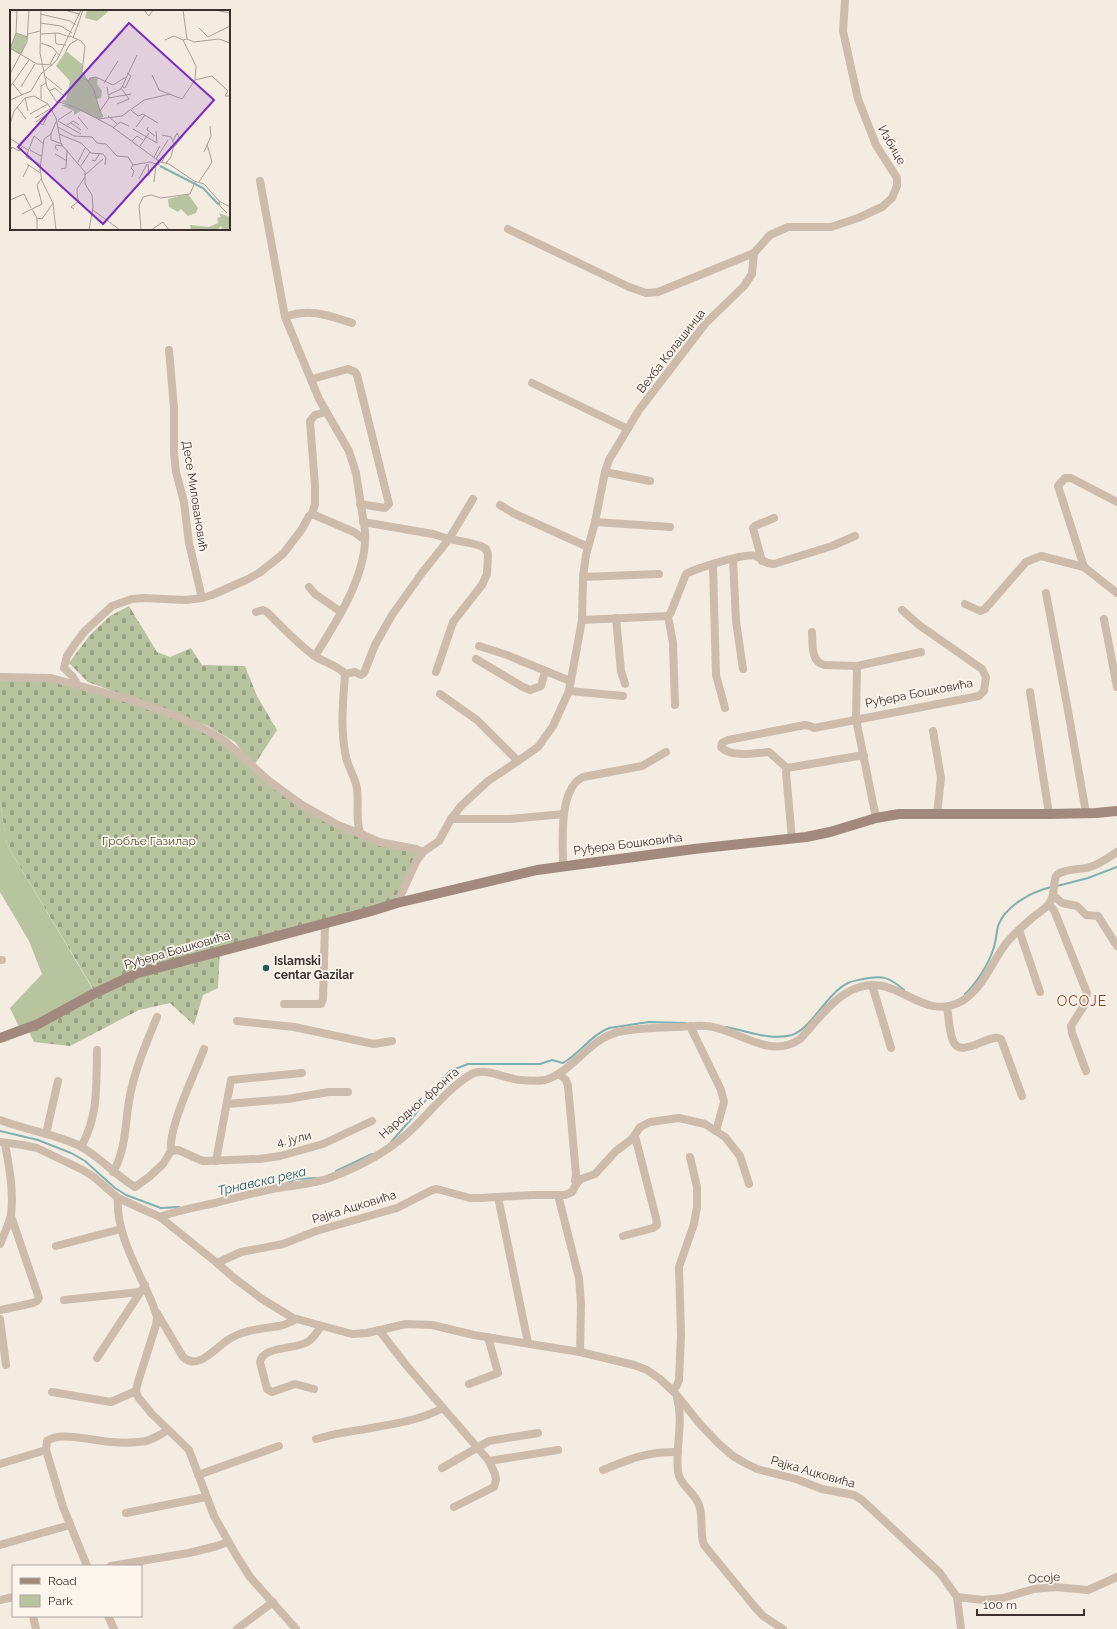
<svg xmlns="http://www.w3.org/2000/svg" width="1117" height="1629" font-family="Raleway,sans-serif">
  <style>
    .green { fill: #b8c4a0 }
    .cemetery { fill: url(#cemetery-stones) }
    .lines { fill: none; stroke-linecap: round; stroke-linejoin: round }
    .stream { stroke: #7fb0b2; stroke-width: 2 }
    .minor { stroke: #cdbbac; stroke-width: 8 }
    .secondary { stroke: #a18a7d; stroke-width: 10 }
    .poi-dot { fill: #1f5a5e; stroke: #fbf5ee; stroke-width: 1.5 }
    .labels { text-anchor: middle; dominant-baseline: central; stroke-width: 3.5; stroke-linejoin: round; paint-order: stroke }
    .street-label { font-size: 12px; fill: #3b302b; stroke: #fbf5ee }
    .park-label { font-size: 12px; fill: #4a5a2e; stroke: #fbf5ee }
    .poi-label { font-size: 12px; font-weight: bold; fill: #3b302b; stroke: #fbf5ee; text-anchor: start }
    .water-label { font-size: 13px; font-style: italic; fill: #1f5a5e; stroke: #fbf5ee }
    .quarter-label { font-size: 14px; letter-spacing: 1px; fill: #8c3b22; stroke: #fbf5ee }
    .inset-river { fill: none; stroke: #7fb0b2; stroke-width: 2 }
    .inset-road { fill: none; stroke: #aaa098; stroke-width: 1 }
    .view { fill: #7b2cbf; fill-opacity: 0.15; stroke: #7b2cbf; stroke-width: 2 }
    .inset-edge { fill: none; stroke: #3b302b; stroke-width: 2 }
  </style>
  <defs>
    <pattern id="cemetery-stones" width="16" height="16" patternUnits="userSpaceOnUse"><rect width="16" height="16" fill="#b8c4a0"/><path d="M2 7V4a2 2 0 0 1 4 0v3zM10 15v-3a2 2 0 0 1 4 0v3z" fill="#97a083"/></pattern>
  </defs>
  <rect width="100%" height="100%" fill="#f4ebe1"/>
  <polygon class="green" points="0,801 7,845 95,993 21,1031 10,1008 42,974 29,941 0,892"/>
  <polygon class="cemetery" points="129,606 157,652 170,657 191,648 202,665 245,666 257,696 277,730 253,767 338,825 423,852 397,903 220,951 218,988 203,995 194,1025 170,1003 139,1010 70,1046 34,1042 27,1028 95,992 7,845 0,801 0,679 8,678 77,684 195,724 250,763 235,742 208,726 88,682 69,663 90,635 110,616"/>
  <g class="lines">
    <g class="stream">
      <polyline points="1057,886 1088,878 1117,867"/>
      <path d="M 965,994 C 976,984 988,965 993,950 C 996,943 996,934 998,926 C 1005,906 1031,892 1051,887"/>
      <path d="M 726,1027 C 749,1031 769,1041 792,1035 C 812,1028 827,993 848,983 C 852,981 858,980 863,979 C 883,975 889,977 904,990"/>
      <polyline points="0,1131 38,1140 71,1153 85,1161 115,1188 126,1195 161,1208 179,1207"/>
      <path d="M 391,1142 L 413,1117 L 441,1080 L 450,1071 L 468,1064 L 540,1064 L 552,1060 L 563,1063 C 580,1053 591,1035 609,1028 L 649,1022 L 686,1023"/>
      <polyline points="336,1171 372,1154"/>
      <polyline points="287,1183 296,1179 318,1178"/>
    </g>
    <g class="minor">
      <path d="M 260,181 L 285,317 L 319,399 L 349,451 L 356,473 L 365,531 C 368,574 337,621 315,656"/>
      <polyline points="508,229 629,287 646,293 658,292 754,253 770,235 788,227 831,227 858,218 882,207 892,198 897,186 897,178 876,145 858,99 843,31 845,0"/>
      <path d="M 285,317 C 310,308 327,315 352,323"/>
      <polyline points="169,350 174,408 174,453 176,472 184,502 189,543 202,598"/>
      <polyline points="312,379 348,369 355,372 357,375 389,504 385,508 360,504"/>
      <polyline points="532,383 628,429"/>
      <polyline points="605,472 650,481"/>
      <polyline points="500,505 513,513 588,547"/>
      <polyline points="312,514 354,532 365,540"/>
      <polyline points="363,522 433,534 449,539 470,543 481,546 486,549 488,554 487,574 482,585 453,622 436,672"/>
      <polyline points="595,522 670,527"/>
      <polyline points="733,559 736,621 743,669"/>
      <polyline points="762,561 753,528 755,526 774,518"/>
      <polyline points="713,565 716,675 725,708"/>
      <polyline points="1084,567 1058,486 1065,478 1071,478 1117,502"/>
      <polyline points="583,577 659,574"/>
      <polyline points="309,587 315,594 341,612"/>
      <polyline points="1046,593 1067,705 1086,813"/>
      <polyline points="965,604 980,611 985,609 1026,562 1041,556 1084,567 1117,593"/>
      <path d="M 256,612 L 263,610 L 267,612 C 282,627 296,642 313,655 C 321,661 339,666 345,674 C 343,701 340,730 346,757 C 348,768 356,778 357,789 C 359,802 355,824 361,834 L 379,842 L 416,849 L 423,852"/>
      <polyline points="668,616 673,643 675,705"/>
      <polyline points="616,618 621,671 625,684"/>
      <polyline points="1104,619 1117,687"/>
      <path d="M 582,620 L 668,616 L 671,612 L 686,574 C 697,568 745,553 755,556 C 764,559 763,564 774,564 L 832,546 L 855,536"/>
      <path d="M 812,632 C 813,643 810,661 824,665 L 857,666 L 921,652"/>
      <polyline points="479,646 507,655 570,681"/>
      <polyline points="476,659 523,687 530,690 541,686 545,672"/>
      <polyline points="857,666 856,719 876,818"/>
      <polyline points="345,674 355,672 361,675 364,673 375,645 392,615 422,573 449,539 473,499"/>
      <polyline points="0,677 51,678 132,700 181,718 210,732 226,742 269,781 302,805 338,825 361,834"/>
      <polyline points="77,684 73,677 64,668 67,656 75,644 85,631 112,606 132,599 143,598 186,600 202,598 212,595 246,580 259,573 283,554 302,529 309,516 312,514 315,504 315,486 310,421 315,415 326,412"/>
      <polyline points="569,691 623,696"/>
      <polyline points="1030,692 1049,814"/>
      <polyline points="440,694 477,720 518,761"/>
      <polyline points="933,731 941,778 937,814"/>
      <path d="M 787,768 L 769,752 C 755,753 731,758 721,747 L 722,743 L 728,740 L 805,725 L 810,726 L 814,728 L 979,696 L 984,691 L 986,677 L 982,669 L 919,625 L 902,610"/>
      <polyline points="451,819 510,819 564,814"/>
      <polyline points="792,839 786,773 787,768 864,755"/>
      <path d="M 563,865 C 563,842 558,789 583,777 L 642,766 L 666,752"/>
      <polyline points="1054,896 1062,903 1077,906 1086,915 1098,916 1117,946"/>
      <polyline points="397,903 417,860 423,852 439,841 451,819 461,806 488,781 518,761 538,747 553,726 569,691 582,620 583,577 586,555 595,522 605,472 609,460 639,410 705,324 744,286 752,274 754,253"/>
      <polyline points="1049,905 1054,910 1087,993 1085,1004 1071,1026 1072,1033 1086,1071"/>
      <polyline points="1019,930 1040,992"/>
      <polyline points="0,960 2,960"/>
      <polyline points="872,985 891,1048"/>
      <polyline points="284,1004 321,1004 323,999 325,923"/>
      <path d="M 947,1007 C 949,1018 949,1031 953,1041 C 961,1060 990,1032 1001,1039 L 1022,1096"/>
      <polyline points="237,1021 294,1027 374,1044 392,1041"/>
      <polyline points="690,1026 721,1090 724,1102 716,1131"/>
      <polyline points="559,1074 566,1080 568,1086 576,1174 575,1181 577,1183"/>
      <polyline points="227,1104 288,1099 329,1092 348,1092"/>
      <path d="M 0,1120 C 26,1130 55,1134 80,1146 C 100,1157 115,1175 135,1187 L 149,1177 L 163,1164 L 171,1151 L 178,1150 L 203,1161 L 259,1159 L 280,1156 L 323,1144 L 372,1121"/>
      <polyline points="46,1134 58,1081"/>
      <polyline points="0,1142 23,1145 37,1148 83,1170 94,1177 118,1198 160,1217 217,1263 233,1277 262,1299 293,1318 352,1334 367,1333 406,1324 432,1325 474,1335 580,1352 634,1365 647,1370 660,1379 675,1393 700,1424 719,1444 733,1456 743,1462 757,1469 796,1479 822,1489 854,1495 862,1500 940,1573 957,1597"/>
      <path d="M 81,1147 C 99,1115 96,1085 97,1050"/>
      <path d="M 171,1151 C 168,1128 195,1073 204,1049"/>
      <polyline points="216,1161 231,1080 302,1073"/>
      <path d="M 113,1172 C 126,1150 125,1125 129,1101 C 134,1071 146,1044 157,1017"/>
      <polyline points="577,1183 581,1179 595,1174 616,1151 632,1139 640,1127 650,1122 679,1118 705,1124 725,1137 740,1156 749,1184"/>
      <polyline points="558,1195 579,1278 581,1304 580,1352"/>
      <polyline points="498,1197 528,1343"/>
      <path d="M 118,1198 C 115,1233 140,1273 153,1305 L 157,1317 L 156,1325 L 138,1382 L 136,1391 L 138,1397 L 151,1413 L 189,1450 L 214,1516 L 236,1555 L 250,1577 L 296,1629"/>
      <path d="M 160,1217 C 178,1210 197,1207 215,1203 C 236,1198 256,1192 277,1188 C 295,1185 315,1184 332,1177 C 358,1167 387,1152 408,1133 C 429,1114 446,1090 470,1075 C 484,1066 505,1079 521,1080 C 529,1081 538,1081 545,1080 C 571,1073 589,1039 618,1032 C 637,1028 656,1028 675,1027 C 685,1027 696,1025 706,1026 C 737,1028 769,1061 800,1039 C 815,1023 829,1003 848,992 C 895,965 919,1025 962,1001 C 984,988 992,960 1008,941 C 1015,933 1024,925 1032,918 C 1038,913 1046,909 1050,902 C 1056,894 1052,878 1058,874 C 1067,868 1081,870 1090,867 C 1100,864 1109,857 1117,852"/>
      <polyline points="623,1236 653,1228 657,1225 656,1218 635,1136"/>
      <path d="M 0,1244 C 4,1234 9,1224 11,1215 C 14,1191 9,1166 5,1144"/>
      <polyline points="56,1246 121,1229"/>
      <polyline points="217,1263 241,1252 283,1244 316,1231 397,1208 432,1190 437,1189 470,1198 480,1198 532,1195 565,1195 572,1192 577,1183"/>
      <polyline points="64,1300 140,1292"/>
      <polyline points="0,1310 33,1303 37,1301 39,1298 11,1216"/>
      <path d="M 157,1313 L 183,1357 C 199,1372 217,1345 231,1338 C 247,1329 262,1329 279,1326 C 285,1325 291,1322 297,1319"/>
      <polyline points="0,1319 6,1365"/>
      <polyline points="379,1330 406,1365 489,1461 495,1474 496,1480 494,1487 454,1507"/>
      <polyline points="97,1358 145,1285"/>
      <polyline points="469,1384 498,1373 488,1337"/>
      <path d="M 314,1389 L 295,1384 L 272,1392 L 267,1389 L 260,1362 C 263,1345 298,1350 309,1341 C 314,1337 318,1331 321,1326"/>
      <polyline points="673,1391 677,1385 679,1380 681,1334 679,1267 694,1224 697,1207 697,1187 690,1157"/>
      <polyline points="52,1392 111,1402 136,1391"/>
      <path d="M 677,1398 C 684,1422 675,1447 678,1472 C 680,1486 695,1492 699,1505 C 704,1518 699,1532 704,1545 L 754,1606 L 763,1616 L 783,1629"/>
      <path d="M 316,1439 C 330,1435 344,1432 359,1430 C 388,1425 416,1422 443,1408"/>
      <polyline points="489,1461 558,1450"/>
      <polyline points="0,1464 46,1450"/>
      <polyline points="442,1468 489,1441 538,1433"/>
      <path d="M 603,1470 C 632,1458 646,1452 678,1452"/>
      <polyline points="198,1475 279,1446"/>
      <polyline points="126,1513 206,1497"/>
      <polyline points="0,1545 70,1525"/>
      <path d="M 87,1566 L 63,1507 L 46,1450 L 47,1441 C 60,1431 96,1441 111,1442 C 122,1443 135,1443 146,1441 C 154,1439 161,1434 168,1430"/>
      <polyline points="111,1566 189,1553 217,1546 228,1542"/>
      <polyline points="957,1597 983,1600 1003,1598 1034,1589 1055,1587 1088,1590 1117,1577"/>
      <polyline points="957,1597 961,1629"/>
      <polyline points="0,1600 13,1597"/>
      <polyline points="33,1616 36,1629"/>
      <polyline points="108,1616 114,1629"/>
      <polyline points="237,1629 273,1602"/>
    </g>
    <polyline class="secondary" points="0,1038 38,1024 95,993 138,973 368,912 397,903 537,870 694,849 806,837 830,832 876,818 899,814 1049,814 1096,813 1117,811"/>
  </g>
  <circle class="poi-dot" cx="266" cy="968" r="4"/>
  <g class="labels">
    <g class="street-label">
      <text transform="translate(892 145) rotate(60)">Избице</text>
      <text transform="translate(671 351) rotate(-52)">Вехба Колашинца</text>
      <text transform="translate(195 496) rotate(81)">Десе Миловановић</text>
      <text transform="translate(919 693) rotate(-11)">Руђера Бошковића</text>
      <text transform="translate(628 844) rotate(-7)">Руђера Бошковића</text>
      <text transform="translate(177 950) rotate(-16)">Руђера Бошковића</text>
      <text transform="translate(419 1103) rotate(-41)">Народног фронта</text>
      <text transform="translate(294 1139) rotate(-13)">4. јули</text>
      <text transform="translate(354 1207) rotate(-17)">Рајка Ацковића</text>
      <text transform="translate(813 1472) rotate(16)">Рајка Ацковића</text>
      <text transform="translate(1044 1578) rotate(-5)">Осоје</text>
    </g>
    <g class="park-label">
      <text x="149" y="841">Гробље Газилар</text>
    </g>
    <g class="poi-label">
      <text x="274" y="961">Islamski<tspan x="274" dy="14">centar Gazilar</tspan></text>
    </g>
    <g class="water-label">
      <text transform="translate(262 1181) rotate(-13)">Трнавска река</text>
    </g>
    <g class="quarter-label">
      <text x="1082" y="1001">ОСОЈЕ</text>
    </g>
  </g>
  <g transform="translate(10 10)">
    <rect width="220" height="220" fill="#f4ebe1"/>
    <path d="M 6,23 L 18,27 L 11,45 L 0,39 ZM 56,41 L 72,54 L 72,64 L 62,78 L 59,95 L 51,91 L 56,90 L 60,71 L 46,56 Z" fill="#b8c4a0"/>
    <path d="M 77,0 L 96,0 L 98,2 L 87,11 L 75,8 ZM 178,184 L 188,198 L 186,203 L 178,206 L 171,199 L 168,202 L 159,197 L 158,189 ZM 209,203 L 220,207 L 220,220 L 213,220 L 211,216 L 207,220 L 181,220 L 180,215 L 199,217 L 208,213 L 207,208 L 211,207 Z" fill="#b8c4a0"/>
    <path d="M 70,63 L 79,71 L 79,68 L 88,68 L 87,74 L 92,81 L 91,88 L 86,89 L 93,107 L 88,109 L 71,101 L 64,105 L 64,101 L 51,95 L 59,95 L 62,78 Z" fill="#b8c4a0"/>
    <path class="inset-river" d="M 150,156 L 193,178 L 209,195"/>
    <path class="inset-road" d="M 31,0 L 30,43 L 34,62M 54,0 L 70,4M 134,0 L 139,6 L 143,0M 173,0 L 177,29 L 173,30 L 186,56 L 185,70M 205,0 L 220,3M 30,4 L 60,11 L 66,15M 30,13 L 51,16 L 62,23M 189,18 L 198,27M 6,23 L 18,27M 45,23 L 46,34 L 56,35M 18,24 L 30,21M 31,24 L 48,23 L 60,27M 60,26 L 71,31 L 75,36 L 72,62 L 84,80 L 90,101M 198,27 L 220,16M 63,28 L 73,0M 177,29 L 184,32 L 209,29 L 220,33M 155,30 L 164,26 L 173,30M 31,33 L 42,37 L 50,46M 0,38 L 27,54 L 43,55M 0,39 L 6,23 L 7,0M 56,41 L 60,34 L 67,30M 40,54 L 46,43M 34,62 L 37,77 L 46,91 L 65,97 L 101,116 L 150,152 L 159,154 L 184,171 L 194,174 L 209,191 L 220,197M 0,64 L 17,32 L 19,0M 142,65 L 149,80 L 172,89 L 185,70 L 202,66 L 218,81 L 215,86 L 220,86M 35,66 L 52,80M 78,71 L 80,68 L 86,67 L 103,75 L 116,67M 94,73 L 108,51M 3,74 L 12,85M 112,76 L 115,78 L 121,66 L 117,63M 0,77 L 19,50M 11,77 L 25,54M 39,81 L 45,78 L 54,86M 98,85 L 111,79 L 127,45M 15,88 L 18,101M 99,88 L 121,84M 31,89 L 31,76 L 36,73M 0,90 L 21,81 L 31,64 L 47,50 L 71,0M 38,94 L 46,108 L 51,134 L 75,162 L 75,174 L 82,185 L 83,197 L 79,220M 107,94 L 119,89 L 111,78M 7,97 L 16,109M 121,100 L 128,106 L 133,104 L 148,113M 20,104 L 38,94M 98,106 L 107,114M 68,107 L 78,119M 93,107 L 90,101 L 99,88 L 97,77M 25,108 L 40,99M 88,109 L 112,106 L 134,90 L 160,84M 48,110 L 62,101M 48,111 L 71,124M 26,112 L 41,101M 30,113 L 33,115 L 37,106M 61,113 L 71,120M 0,114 L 4,101 L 15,88 L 24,86 L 38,94M 56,116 L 63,111 L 69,115M 48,117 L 64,126 L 82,127 L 87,133 L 96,134 L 107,146 L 118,147 L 123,155 L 140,152 L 149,155 L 149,152M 126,117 L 135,105M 138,117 L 137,120 L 145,126M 103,118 L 110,112 L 119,116M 123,119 L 147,133 L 146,121M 41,124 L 41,130 L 52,134M 49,124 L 71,133 L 81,143 L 93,144 L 96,148 L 95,155M 152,125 L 161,127 L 164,134 L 161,147 L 156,153M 0,131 L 1,129 L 18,140M 122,131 L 127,126 L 133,130M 163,131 L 167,123 L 170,129M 130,136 L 139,123M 164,137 L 173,126M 1,139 L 2,137 L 9,141 L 12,137M 20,140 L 31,146M 48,140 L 45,138 L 46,135 L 53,136M 194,142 L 201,126 L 200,116M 45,144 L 57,151M 144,147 L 150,136M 146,149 L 158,130M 82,150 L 85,151 L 90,143M 68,152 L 75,138M 151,153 L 161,136M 17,154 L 30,163M 30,154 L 16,147 L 24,126 L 34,134M 138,154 L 139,166M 71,156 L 80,142M 51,159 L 56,158 L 57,140M 0,160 L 0,146M 75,165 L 93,149M 13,167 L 19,155M 122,167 L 124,161 L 121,158 L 123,155M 129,169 L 137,154M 144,172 L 146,155M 189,172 L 202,152 L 197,134M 0,190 L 14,184 L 21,198M 209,191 L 210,196 L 217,203M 22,199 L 32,194 L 27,175 L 31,169M 64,199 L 61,197 L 68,192 L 67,179 L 75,167M 83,200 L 110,220M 12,204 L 22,199 L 27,208 L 27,220M 27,208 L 32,209 L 43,193M 46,220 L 43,193 L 32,171 L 30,159 L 34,129 L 41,124 L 46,112M 131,220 L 129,196 L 133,187 L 141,185 L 151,188 L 180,184 L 185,172M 141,220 L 153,212 L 159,220"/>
    <path class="view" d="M 119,13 L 204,90 L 93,214 L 8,137 Z"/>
    <rect width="220" height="220" class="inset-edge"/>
  </g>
  <rect x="12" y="1565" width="130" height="52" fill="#fbf5ee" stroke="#aea6a0"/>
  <rect x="20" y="1578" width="20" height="6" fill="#a18a7d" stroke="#aea6a0"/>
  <text x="48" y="1585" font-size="12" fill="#3b302b">Road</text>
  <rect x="20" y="1595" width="20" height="12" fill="#b8c4a0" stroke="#aea6a0"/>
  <text x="48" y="1605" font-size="12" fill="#3b302b">Park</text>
  <path d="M977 1609v6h107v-6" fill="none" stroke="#3b302b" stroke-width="2"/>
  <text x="983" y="1609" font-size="12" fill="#3b302b" stroke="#fbf5ee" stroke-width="3" paint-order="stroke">100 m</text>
</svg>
